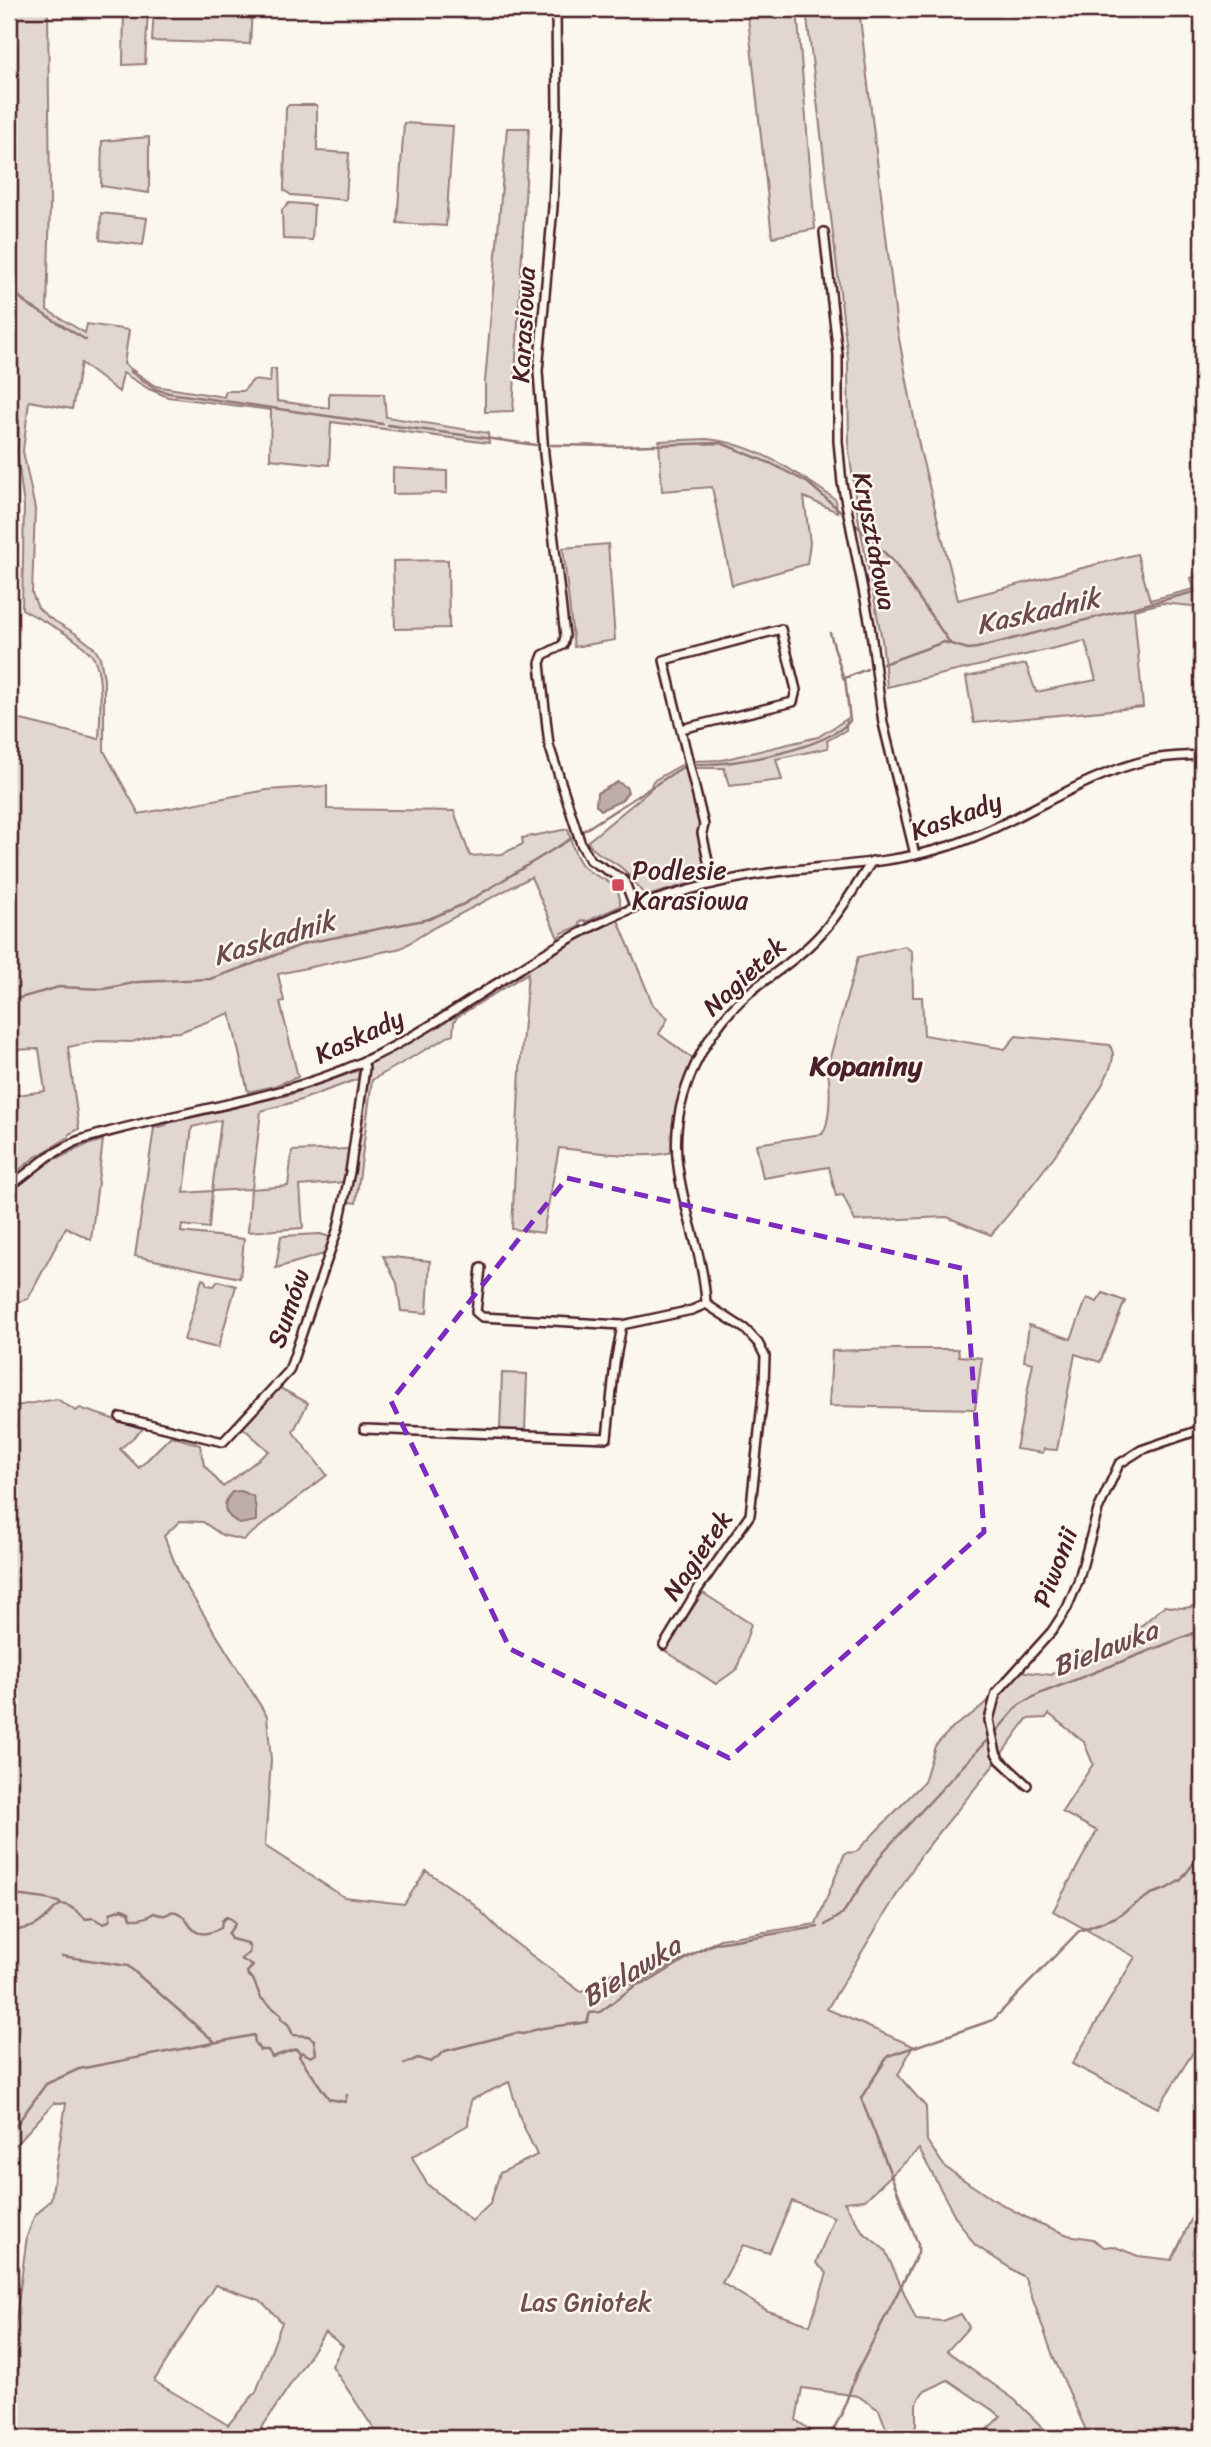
<svg xmlns="http://www.w3.org/2000/svg" width="1211" height="2447" font-family="Sriracha,sans-serif">
  <style>
    .green { fill: #e2d7d0; stroke: #967b7e; stroke-width: 2; fill-rule: evenodd }
    .water { fill: #bfadaa; stroke: #907477; stroke-width: 2 }
    .lines { fill: none; stroke-linecap: round; stroke-linejoin: round }
    .stream { stroke: #907477; stroke-width: 2.5 }
    .street-casing { stroke: #4a1f2b; stroke-width: 12 }
    .street { stroke: #fbf7ec; stroke-width: 7 }
    .marked { fill: none; stroke: #7b2cbf; stroke-width: 5; stroke-dasharray: 14 9; stroke-linejoin: round }
    .poi-dot { fill: #d1495b; stroke: #fbf7ec; stroke-width: 2.5 }
    .labels { text-anchor: middle; dominant-baseline: central; stroke-width: 5; stroke-linejoin: round; paint-order: stroke }
    .street-label { font-size: 26px; fill: #4a1f2b; stroke: #fbf7ec }
    .poi-label { font-size: 26px; fill: #4a1f2b; stroke: #fbf7ec; text-anchor: start }
    .park-label { font-size: 26px; fill: #704d54; stroke: #fbf7ec }
    .water-label { font-size: 28px; font-style: italic; fill: #6d4a51; stroke: #fbf7ec }
    .neighbourhood-label { font-size: 28px; font-weight: bold; fill: #4a1f2b; stroke: #fbf7ec }
  </style>
  <rect width="100%" height="100%" fill="#fbf7ec"/>
  <filter id="ink" filterUnits="userSpaceOnUse"><feTurbulence type="fractalNoise" baseFrequency=".0143" numOctaves="2"/><feDisplacementMap in="SourceGraphic" scale="14" xChannelSelector="R" yChannelSelector="G"/><feConvolveMatrix kernelMatrix="1 2 1 2 8 2 1 2 1" color-interpolation-filters="sRGB"/></filter>
  <g filter="url(#ink)">
    <g class="green">
      <path d="M 9,9 L 48,9 L 50,204 L 47,310 L 85,333 L 87,324 L 129,330 L 124,364 L 155,386 L 224,397 L 226,391 L 243,391 L 253,380 L 270,382 L 271,369 L 276,369 L 277,401 L 329,408 L 329,393 L 384,394 L 386,417 L 488,433 L 489,443 L 331,422 L 329,465 L 270,459 L 271,410 L 168,397 L 149,389 L 123,373 L 119,392 L 81,363 L 72,409 L 29,401 L 23,451 L 35,509 L 32,593 L 38,608 L 48,617 L 78,635 L 94,648 L 100,657 L 104,679 L 104,751 L 139,814 L 267,790 L 327,786 L 327,809 L 454,811 L 470,856 L 502,854 L 523,844 L 522,838 L 568,829 C 571,841 574,855 582,865 C 596,882 622,877 620,906 L 586,922 L 585,920 L 579,922 L 580,926 L 562,933 L 558,938 L 531,877 L 435,927 L 401,948 L 278,974 L 284,1001 L 280,1002 L 298,1077 L 274,1086 L 248,1092 L 230,1013 L 180,1032 L 161,1033 L 132,1042 L 98,1041 L 68,1047 L 79,1129 L 69,1134 L 69,1137 L 34,1158 L 9,1178 L 9,1096 L 45,1091 L 39,1049 L 9,1050 L 9,717 L 99,739 C 100,718 103,682 96,663 C 88,641 42,621 22,609 L 24,506 L 17,453 L 19,421 L 9,419 Z"/>
      <polygon points="124,9 148,9 145,64 123,65"/>
      <polygon points="154,9 252,9 250,44 152,41"/>
      <polygon points="747,9 797,9 815,229 772,237"/>
      <polygon points="806,9 859,9 897,328 920,450 958,600 1137,554 1150,600 1194,589 1191,578 1202,573 1202,607 1162,603 1134,610 1143,707 974,723 966,677 1026,664 1036,692 1096,680 1085,641 887,687 882,640 858,517 849,451 848,359"/>
      <polygon points="289,105 317,105 317,151 349,153 346,200 291,195 284,190 286,108"/>
      <polygon points="404,123 453,126 446,226 397,223"/>
      <polygon points="507,128 529,128 513,411 485,412 485,382"/>
      <polygon points="149,137 149,193 101,186 102,141"/>
      <polygon points="289,203 314,205 312,240 283,239 282,210"/>
      <polygon points="101,213 147,218 143,245 100,240"/>
      <path d="M 707,439 C 754,443 798,473 836,500 L 837,512 L 804,497 L 810,543 L 807,564 L 732,585 L 712,487 L 662,491 L 659,441 Z"/>
      <polygon points="393,468 447,471 447,493 393,494"/>
      <polygon points="608,544 615,640 574,647 563,548"/>
      <polygon points="448,560 449,628 395,629 393,561"/>
      <polygon points="847,719 846,730 827,741 828,748 776,759 782,780 729,786 724,768 695,768 693,761 722,760 818,737"/>
      <path d="M 685,763 L 701,826 L 698,832 L 709,878 L 647,896 C 636,888 634,879 624,870 C 610,857 601,859 587,842 L 649,791 L 653,781 Z"/>
      <path d="M 618,920 L 653,1005 L 668,1018 L 659,1034 L 693,1059 L 676,1111 L 672,1152 C 642,1160 591,1151 559,1148 L 543,1233 L 512,1229 L 520,1069 L 528,973 L 457,1017 L 454,1022 L 453,1034 L 372,1080 L 356,1203 L 348,1202 L 367,1068 L 370,1062 C 456,1021 531,959 618,920 Z"/>
      <path d="M 905,946 L 912,952 L 913,997 L 922,997 L 924,1035 L 1005,1049 L 1016,1036 L 1110,1045 C 1111,1048 1113,1052 1113,1055 C 1113,1088 1016,1206 991,1235 L 947,1217 L 855,1221 L 843,1195 L 836,1196 L 829,1167 L 763,1178 L 756,1144 L 822,1134 C 831,1123 831,1082 827,1068 L 858,957 Z"/>
      <path d="M 359,1070 L 358,1079 L 298,1101 L 261,1111 L 252,1189 L 288,1186 L 292,1151 L 350,1149 L 344,1182 L 300,1186 L 303,1228 L 248,1232 L 251,1189 L 212,1191 L 209,1228 L 182,1225 L 181,1232 L 244,1239 L 240,1278 L 135,1256 L 154,1128 L 166,1125 L 168,1123 L 292,1094 ZM 221,1120 L 212,1191 L 184,1193 L 192,1127 Z"/>
      <polygon points="103,1140 91,1240 66,1227 28,1299 18,1302 9,1297 9,1194 54,1157 59,1158 84,1146"/>
      <polygon points="320,1234 330,1237 324,1254 276,1268 281,1236"/>
      <polygon points="383,1256 430,1261 427,1313 401,1311 397,1283"/>
      <polygon points="202,1279 205,1280 207,1285 214,1286 218,1281 236,1286 218,1348 184,1340"/>
      <polygon points="1103,1293 1125,1301 1100,1362 1075,1354 1057,1450 1044,1449 1043,1453 1016,1449 1033,1363 1024,1361 1029,1325 1071,1339 1087,1298 1097,1302"/>
      <polygon points="893,1349 958,1349 959,1356 982,1358 975,1409 829,1406 832,1351"/>
      <polygon points="502,1373 527,1374 525,1431 500,1431"/>
      <path d="M 278,1387 L 308,1403 L 293,1432 L 327,1475 L 243,1540 L 222,1535 L 203,1522 L 180,1521 L 164,1536 L 181,1578 L 267,1716 L 271,1760 L 265,1846 L 344,1897 L 404,1904 L 426,1871 L 469,1900 L 506,1936 L 581,1992 L 612,1973 L 634,1986 L 720,1939 L 816,1924 L 845,1853 L 856,1852 L 924,1782 L 935,1746 L 953,1727 L 975,1712 L 992,1697 L 990,1705 L 997,1761 L 921,1855 L 827,2009 L 913,2046 L 898,2075 L 926,2107 L 927,2141 L 945,2167 L 992,2199 L 1029,2219 L 1068,2235 L 1093,2239 L 1104,2247 L 1113,2246 L 1138,2256 L 1172,2260 L 1196,2209 L 1202,2212 L 1202,2438 L 1087,2438 L 1085,2428 L 1053,2356 L 1025,2278 L 975,2245 L 956,2218 L 919,2149 L 865,2200 L 844,2202 L 863,2232 L 885,2250 L 916,2319 L 943,2321 L 961,2314 L 969,2327 L 947,2351 L 1015,2400 L 1045,2430 L 1043,2438 L 978,2438 L 1001,2416 L 948,2380 L 923,2392 L 916,2404 L 916,2426 L 909,2438 L 894,2438 L 889,2436 L 879,2410 L 858,2396 L 802,2388 L 796,2420 L 821,2438 L 380,2438 L 332,2366 L 343,2346 L 325,2332 L 255,2438 L 9,2438 L 9,2371 L 27,2236 L 34,2217 L 51,2199 L 66,2103 L 54,2103 L 9,2152 L 9,1407 L 57,1399 L 76,1411 L 80,1408 L 143,1429 L 120,1449 L 139,1468 L 171,1436 L 200,1445 L 204,1465 L 223,1487 L 269,1451 L 242,1427 ZM 509,2082 L 521,2121 L 537,2155 L 500,2173 L 490,2204 L 472,2221 L 427,2184 L 412,2157 L 468,2125 L 471,2100 ZM 792,2201 L 834,2217 L 816,2263 L 827,2273 L 810,2325 L 768,2311 L 722,2283 L 743,2245 L 769,2253 ZM 215,2285 L 260,2300 L 282,2322 L 256,2392 L 228,2425 L 154,2381 Z"/>
      <polygon points="703,1593 751,1624 737,1669 716,1684 664,1650"/>
      <path d="M 1202,1600 L 1202,2038 L 1158,2108 L 1072,2064 L 1135,1957 L 1053,1911 L 1097,1831 L 1062,1812 L 1093,1764 L 1084,1742 L 1049,1714 L 1046,1718 L 1027,1719 L 1000,1756 C 989,1713 986,1706 1018,1671 L 1052,1675 L 1076,1650 L 1103,1655 L 1126,1639 L 1164,1606 C 1179,1608 1192,1611 1202,1600 Z"/>
    </g>
    <g class="water">
      <polygon points="618,782 626,787 628,792 621,801 601,810 596,805 597,793"/>
      <path d="M 241,1491 L 253,1496 L 256,1508 L 256,1521 L 240,1524 C 224,1515 220,1506 232,1492 Z"/>
    </g>
    <g class="lines">
      <g class="stream">
        <polyline points="9,287 27,304 86,340"/>
        <polyline points="130,371 155,389 169,393 383,424"/>
        <polyline points="388,425 536,445"/>
        <polyline points="551,445 620,446 721,443 772,464 808,483 845,515"/>
        <polyline points="853,522 894,562 950,643"/>
        <polyline points="830,633 844,680"/>
        <polyline points="883,664 944,642 968,649 977,648 1202,590"/>
        <path d="M 696,764 C 733,766 825,749 850,721 L 845,678 L 867,669"/>
        <polyline points="583,831 683,767"/>
        <polyline points="9,1001 59,987 104,989 138,982 210,979 250,965 306,943 429,919 464,904 572,838"/>
        <polyline points="994,1734 1019,1705 1039,1694 1202,1630"/>
        <path d="M 9,1894 C 23,1897 50,1898 60,1903"/>
        <polyline points="825,1925 843,1913 884,1851 989,1738"/>
        <path d="M 9,1931 C 17,1930 29,1929 36,1925 C 61,1909 55,1891 86,1919 L 93,1918 L 104,1924 L 110,1920 L 110,1913 L 122,1909 L 129,1912 L 131,1918 C 137,1921 149,1917 154,1913 C 158,1914 161,1916 165,1915 C 171,1914 170,1910 176,1912 C 193,1917 187,1945 221,1928 L 222,1921 L 226,1917 L 231,1919 L 235,1924 L 228,1934 L 231,1939 L 247,1943 L 250,1948 L 249,1953 L 241,1959 L 253,1966 L 247,1972 L 248,1975 L 253,1979 L 261,1998 L 281,2015 L 281,2019 L 288,2024 L 293,2035 L 308,2036 L 314,2040 L 316,2054 L 311,2057 L 302,2052 L 299,2056 L 329,2099 L 345,2102 L 347,2095"/>
        <polyline points="62,1956 128,1966 215,2042"/>
        <path d="M 404,2064 L 418,2058 L 431,2062 L 445,2051 L 517,2033 L 523,2034 C 544,2025 566,2026 587,2022 L 590,2013 L 600,2012 L 636,1985 L 650,1981 L 699,1951 L 716,1943 L 818,1927"/>
        <polyline points="9,2135 46,2084 79,2069 254,2035 255,2043 260,2050 268,2050 272,2057 296,2049 300,2053"/>
        <polyline points="829,2438 842,2413 856,2374 918,2253 918,2244 861,2098 888,2056 993,2020 1079,1931 1116,1917 1151,1894 1166,1889 1181,1880 1193,1864 1202,1844"/>
      </g>
      <g class="street-casing">
        <g id="street">
          <polyline points="556,9 557,110 553,207 538,371 544,454 565,636 563,645 543,655 540,663 541,673 549,745 581,844 590,860 624,880 635,908"/>
          <polyline points="824,232 838,355 838,441 842,483 870,625 883,723 915,855"/>
          <polyline points="681,729 793,702 796,690 781,629 664,660 704,825 702,833 713,884"/>
          <path d="M 9,1187 L 49,1156 L 77,1141 C 171,1111 271,1103 362,1062 C 465,1015 550,934 658,899 C 697,887 736,877 776,872 C 833,865 894,864 949,846 C 1018,824 1077,777 1148,760 C 1166,756 1184,756 1202,755"/>
          <polyline points="481,1268 476,1312 482,1317 622,1325"/>
          <path d="M 706,1304 C 704,1254 681,1207 677,1157 C 672,1097 704,1031 750,992 C 772,974 796,960 816,939 C 838,917 855,887 872,861"/>
          <polyline points="120,1417 223,1442 289,1371 338,1228 350,1172 365,1068 363,1061"/>
          <polyline points="364,1429 607,1438 615,1363 622,1325 692,1310 706,1304"/>
          <polyline points="664,1645 698,1589 750,1515 764,1384 765,1356 758,1343 745,1329 706,1304"/>
          <polyline points="1027,1785 1000,1760 996,1753 989,1720 996,1693 1052,1631 1067,1608 1078,1582 1098,1510 1119,1464 1141,1450 1202,1429"/>
        </g>
      </g>
      <use href="#street" class="street"/>
    </g>
  </g>
  <path class="marked" d="M 567,1178 L 965,1269 L 984,1532 L 729,1758 L 510,1649 L 391,1401 Z"/>
  <rect class="poi-dot" x="611" y="878" width="14" height="14" rx="3.5"/>
  <g class="labels">
    <g class="street-label">
      <text transform="translate(523 325) rotate(-87)">Karasiowa</text>
      <text transform="translate(875 541) rotate(79)">Kryształowa</text>
      <text transform="translate(956 816) rotate(-20)">Kaskady</text>
      <text transform="translate(744 976) rotate(-43)">Nagietek</text>
      <text transform="translate(359 1036) rotate(-25)">Kaskady</text>
      <text transform="translate(288 1308) rotate(-71)">Sumów</text>
      <text transform="translate(697 1555) rotate(-56)">Nagietek</text>
      <text transform="translate(1055 1567) rotate(-69)">Piwonii</text>
    </g>
    <g class="poi-label">
      <text x="632" y="870">Podlesie<tspan x="632" dy="30">Karasiowa</tspan></text>
    </g>
    <g class="park-label">
      <text x="586" y="2302">Las Gniotek</text>
    </g>
    <g class="water-label">
      <text transform="translate(1038 611) rotate(-13)">Kaskadnik</text>
      <text transform="translate(274 938) rotate(-17)">Kaskadnik</text>
      <text transform="translate(1105 1648) rotate(-21)">Bielawka</text>
      <text transform="translate(631 1971) rotate(-31)">Bielawka</text>
    </g>
    <g class="neighbourhood-label">
      <text x="866" y="1065">Kopaniny</text>
    </g>
  </g>
  <rect width="1211" height="2447" fill="none" stroke="#fbf7ec" stroke-width="35"/>
  <rect x="18" y="18" width="1176" height="2412" fill="none" stroke="#4a1f2b" stroke-width="2.5" filter="url(#ink)"/>
</svg>
